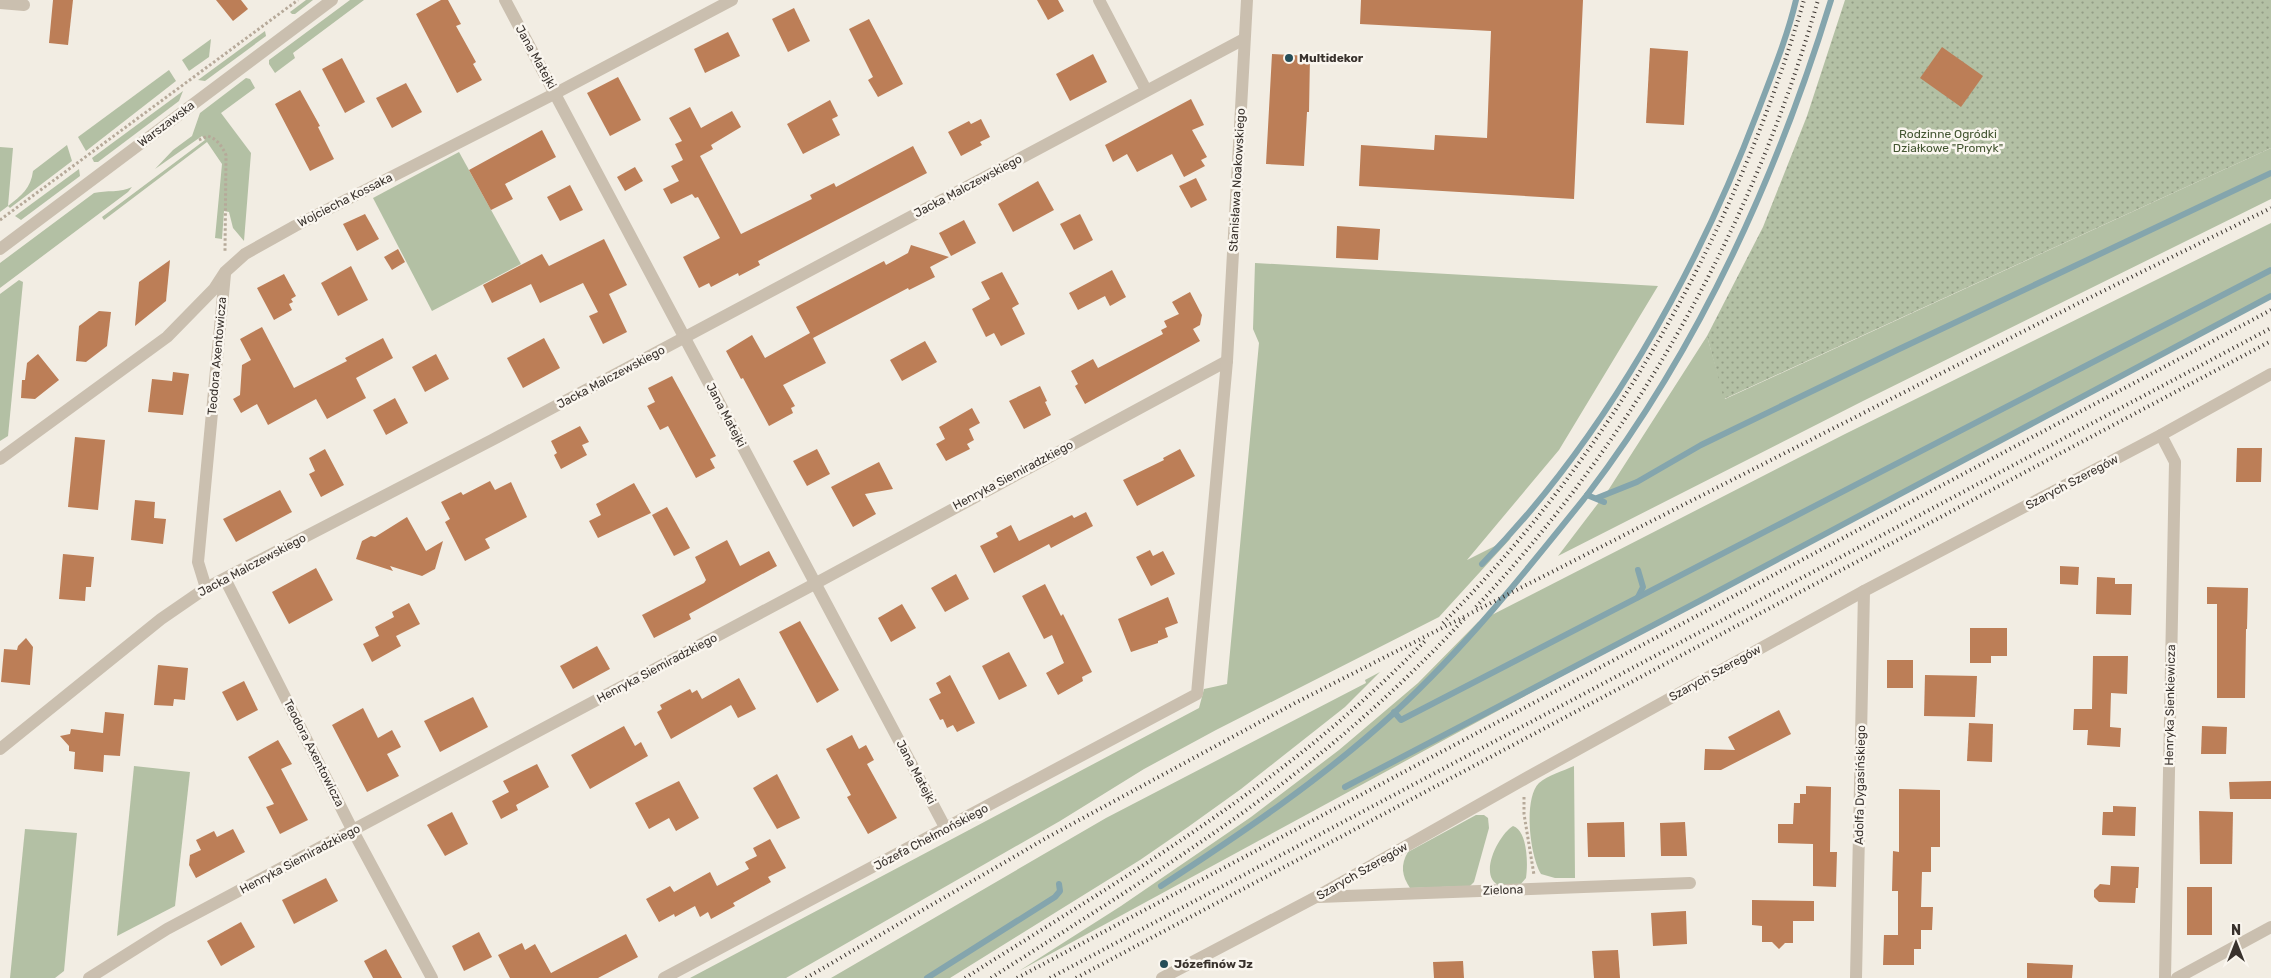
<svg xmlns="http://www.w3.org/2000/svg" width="2271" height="978" font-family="Rubik,sans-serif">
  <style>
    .grass { fill: #b3c0a4 }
    .garden { fill: url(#garden-dots) }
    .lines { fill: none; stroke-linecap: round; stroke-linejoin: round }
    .stream { stroke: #84a5ad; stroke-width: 6 }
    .building { fill: #bc7e57 }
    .path { stroke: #b6a999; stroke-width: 3; stroke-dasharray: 2.5 2.5; stroke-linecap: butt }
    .minor { stroke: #cabfaf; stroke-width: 12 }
    .rail { stroke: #39322d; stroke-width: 4; stroke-dasharray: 1 4; stroke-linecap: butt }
    .poi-dot { fill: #254d58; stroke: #faf6ef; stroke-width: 2 }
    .labels { text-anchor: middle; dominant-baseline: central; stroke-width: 5; stroke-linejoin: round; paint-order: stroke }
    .street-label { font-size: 12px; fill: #39322d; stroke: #faf6ef }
    .poi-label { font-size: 12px; font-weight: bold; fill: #39322d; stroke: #faf6ef; text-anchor: start }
    .park-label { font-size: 12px; fill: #445632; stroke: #faf6ef }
  </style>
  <defs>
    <pattern id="garden-dots" width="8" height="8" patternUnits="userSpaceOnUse" patternTransform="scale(1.25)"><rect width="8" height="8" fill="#b3c0a4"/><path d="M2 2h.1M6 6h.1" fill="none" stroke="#939d86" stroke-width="1.8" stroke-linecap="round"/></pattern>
  </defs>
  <rect width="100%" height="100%" fill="#f2ede3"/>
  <g class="grass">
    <polygon points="306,0 313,0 295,14 292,14 290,12"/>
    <polygon points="350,0 364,0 293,53 295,58 275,73 269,64 269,60"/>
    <polygon points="265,31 266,36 205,81 198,80"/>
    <polygon points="211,39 209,57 189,71 182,60"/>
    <polygon points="169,70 176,81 86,151 78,137"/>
    <polygon points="246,78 250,79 255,88 221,113 251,153 244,241 233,228 229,212 224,211 222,239 215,238 222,164 207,142 104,220 102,217 205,140 202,136 155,169 173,150 192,136 200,113"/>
    <polygon points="183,91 179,101 98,162 94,162 92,158"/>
    <path d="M 67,145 L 72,161 L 10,208 L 8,206 L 0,212 L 0,147 L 13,148 L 8,206 C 21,196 31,188 33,171 Z"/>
    <polygon points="2271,148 2271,199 1863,401 1558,556 1609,489 1707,336 1725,399"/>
    <polygon points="459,152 521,264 432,311 373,198"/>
    <polygon points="79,169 80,176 21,220 15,216"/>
    <path d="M 132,187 L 128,192 L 0,288 L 0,263 L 94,193 C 106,190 121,193 132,187 Z"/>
    <polygon points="2271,223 2271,296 1709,596 1019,971 1121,906 1251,817 1339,750 1418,683 1478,622 1845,434"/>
    <polygon points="1255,263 1658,286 1559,450 1467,560 1511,538 1439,617 1216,730 1144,769 1060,821 786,978 690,978 1199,708 1204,689 1227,684 1259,343 1253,329"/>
    <polygon points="19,280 23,282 8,436 0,441 0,294"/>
    <polygon points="1380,672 1345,707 1241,789 1188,827 1140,860 950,978 831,978 1106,818 1366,683 1365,680"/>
    <polygon points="134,766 190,772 175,906 117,936"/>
    <path d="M 1574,766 L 1575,878 L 1555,878 L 1541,874 C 1530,856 1523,799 1539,783 C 1548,775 1563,771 1574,766 Z"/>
    <path d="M 1476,815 L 1484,815 L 1488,818 L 1489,828 L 1474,882 L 1470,886 L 1410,888 C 1402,876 1400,865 1408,852 Z"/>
    <path d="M 1513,826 C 1528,831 1528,865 1526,878 L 1520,885 C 1514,886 1506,888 1501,886 C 1476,878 1499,834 1513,826 Z"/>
    <polygon points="25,829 77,833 64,971 55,978 10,978"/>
  </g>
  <polygon class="garden" points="1845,0 2271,0 2271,148 1724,399 1707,336 1763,227 1807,116"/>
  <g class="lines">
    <g class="stream">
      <polyline points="1597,498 1637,482 1701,445 1895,351 2271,173"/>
      <path d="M 1604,502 L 1587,495 C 1699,348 1777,176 1831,0"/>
      <path d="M 1482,564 C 1603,441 1697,272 1758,111 C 1772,74 1787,38 1796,0"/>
      <polyline points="1638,597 1643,587 1638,570"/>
      <polyline points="1394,712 1401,720 2271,270"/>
      <polyline points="1345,787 1709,596 2271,296"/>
      <path d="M 1161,886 C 1242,833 1322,779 1394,713 C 1465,648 1527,570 1587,495"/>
      <polyline points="927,978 1055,897 1060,891 1059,884"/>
    </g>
  </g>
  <g class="building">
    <polygon points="53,0 73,0 68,45 49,43"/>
    <polygon points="216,0 241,0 248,9 233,21"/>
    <polygon points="441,0 448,0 461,24 456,26 476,62 473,64 482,80 457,93 416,14"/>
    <polygon points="1037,0 1058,0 1064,11 1048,20"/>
    <polygon points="1361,0 1583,0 1574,199 1359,186 1361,145 1434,150 1435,135 1487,138 1491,31 1360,24"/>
    <polygon points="794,8 810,41 788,52 772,19"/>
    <polygon points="869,19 903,84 878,97 868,80 873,77 849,29"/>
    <polygon points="728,32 740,56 705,73 694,49"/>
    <polygon points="1942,47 1983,76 1961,107 1920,78"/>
    <polygon points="1650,48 1688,51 1684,125 1646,123"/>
    <polygon points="1093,54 1107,82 1070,101 1056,74"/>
    <polygon points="1272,54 1310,56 1309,112 1307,112 1304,166 1266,164"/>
    <polygon points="342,58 365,102 345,113 322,69"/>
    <polygon points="618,77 641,120 610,136 587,93"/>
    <polygon points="406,83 422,112 392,128 376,98"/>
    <polygon points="300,90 320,126 318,127 334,159 310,171 275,104"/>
    <polygon points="1191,99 1204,125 1192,130 1207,157 1201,160 1205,166 1184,177 1172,154 1137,172 1127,154 1113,162 1105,145"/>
    <polygon points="830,100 838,116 832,119 840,135 803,154 787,124"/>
    <polygon points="690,107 701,128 732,111 741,127 711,145 713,149 700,156 741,234 812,199 810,195 834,183 836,187 913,146 927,173 758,261 760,265 739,276 738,273 711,287 709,283 699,288 683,257 720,238 698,197 695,198 692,194 671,204 663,189 679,181 671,166 683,160 675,144 682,141 669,118"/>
    <polygon points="981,119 990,137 980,142 982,145 961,156 948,132 969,121 971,124"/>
    <polygon points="542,130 556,157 505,184 513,199 491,210 469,170"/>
    <polygon points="635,167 643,181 625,191 617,177"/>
    <polygon points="1196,178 1207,200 1191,208 1179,186"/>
    <polygon points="1038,181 1054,210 1013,232 998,204"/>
    <polygon points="570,185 583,210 560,221 547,197"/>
    <polygon points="365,214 379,239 357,251 343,224"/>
    <polygon points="1080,214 1093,240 1074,250 1060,224"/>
    <polygon points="964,220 976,243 951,256 939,233"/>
    <polygon points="1337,226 1380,229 1378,260 1336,258"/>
    <polygon points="604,239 627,285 609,294 627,332 603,344 589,316 598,312 583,283 540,303 531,284 492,303 483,285 542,254 549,266"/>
    <polygon points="911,245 949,257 930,267 935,277 909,290 908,288 813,338 826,363 783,385 795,406 791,408 793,413 769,426 743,378 741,379 726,351 752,335 765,358 810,333 796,307 884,261 886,265 908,253"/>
    <polygon points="398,249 405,262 392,270 384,257"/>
    <polygon points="170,260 166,301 135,326 139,282"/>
    <polygon points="351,266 368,300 338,316 321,283"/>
    <polygon points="1112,270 1126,297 1110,306 1105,296 1078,310 1069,293"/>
    <polygon points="1002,272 1019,304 1012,308 1025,334 1001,346 994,333 986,337 972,309 990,299 981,282"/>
    <polygon points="284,274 296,296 291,299 293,302 289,304 292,310 274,320 257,288"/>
    <polygon points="1190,292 1202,315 1200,325 1193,329 1200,341 1085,404 1075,386 1078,384 1071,371 1093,359 1098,368 1163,334 1161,330 1167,327 1164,321 1179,314 1172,302"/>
    <polygon points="99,311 111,312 107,346 86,362 76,361 79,326"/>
    <polygon points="262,327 294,388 347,361 345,358 383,338 393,358 356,378 366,398 327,419 316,399 268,425 257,404 241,413 233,399 240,395 242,365 251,360 240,339"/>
    <polygon points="544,338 560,368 523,388 507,358"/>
    <polygon points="925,341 937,362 902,381 890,360"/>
    <polygon points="38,354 59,380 35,399 21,398 22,380 25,380 27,363"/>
    <polygon points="436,354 449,379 425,392 412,367"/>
    <polygon points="173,372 189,374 183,415 148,412 152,379 172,381"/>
    <polygon points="672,376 716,456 710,459 715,468 696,478 668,426 660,430 647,406 655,402 648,388"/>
    <polygon points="1040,386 1047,401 1045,402 1051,415 1024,429 1009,401"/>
    <polygon points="395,398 408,423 386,435 373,410"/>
    <polygon points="972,408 980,423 969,429 974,440 967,444 970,449 946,461 936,444 945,439 939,427"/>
    <polygon points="580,426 589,442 582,445 587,455 561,469 554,455 557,453 551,441"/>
    <polygon points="75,437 105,440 98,510 68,507"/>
    <polygon points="2237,448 2262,448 2261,482 2236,482"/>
    <polygon points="325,449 344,485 321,497 309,474 315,471 309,458"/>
    <polygon points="817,449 830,474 807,486 793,461"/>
    <polygon points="1180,449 1195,476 1137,506 1123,480 1164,460 1163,458"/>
    <polygon points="879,462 893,489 865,494 876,514 853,527 831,487"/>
    <polygon points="490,481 495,490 511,482 527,517 485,539 490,548 465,561 445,522 450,519 441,502 461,492 463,495"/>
    <polygon points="634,483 651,513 598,538 589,521 601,515 596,504"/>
    <polygon points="280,490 292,512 236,542 223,519"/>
    <polygon points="135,500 155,502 154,518 166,519 163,544 131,540"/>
    <polygon points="667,507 690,548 674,556 652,515"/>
    <polygon points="1086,512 1093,526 1051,548 1049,544 994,573 980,546 998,537 996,533 1011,525 1019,541 1072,515 1074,518"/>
    <polygon points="407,517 426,551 443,541 435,569 422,576 390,566 393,571 356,559 362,541 371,536 375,537"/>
    <polygon points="727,540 740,566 769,551 777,566 689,614 691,619 654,638 642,615 704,583 706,580 695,557"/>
    <polygon points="1150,550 1153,556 1163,551 1175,574 1151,586 1136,557"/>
    <polygon points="63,554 94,557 91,587 86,587 85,601 59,599"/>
    <polygon points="2060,566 2079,567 2078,585 2060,584"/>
    <polygon points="316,568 333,600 289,624 272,592"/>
    <polygon points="956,574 969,599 945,612 931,588"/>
    <polygon points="2097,577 2115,578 2115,584 2132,584 2131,615 2096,614"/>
    <polygon points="1045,584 1061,616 1063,614 1092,672 1082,677 1083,681 1058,695 1046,673 1064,663 1052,635 1044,639 1022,596"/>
    <polygon points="2207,587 2248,588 2247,629 2246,629 2245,698 2217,698 2217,604 2207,604"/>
    <polygon points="1168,597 1178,623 1165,628 1168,637 1158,641 1158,643 1131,652 1118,619"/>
    <polygon points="409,603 420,624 396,636 401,646 372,662 363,644 379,636 375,627 394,617 392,612"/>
    <polygon points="902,604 916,628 891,642 878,618"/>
    <polygon points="800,621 839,690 817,703 779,632"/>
    <polygon points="1970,628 2007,628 2007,656 1991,656 1991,663 1970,663"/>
    <polygon points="26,638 33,647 30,685 1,682 4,649 17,650 18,646"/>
    <polygon points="597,646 610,669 573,689 560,666"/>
    <polygon points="1009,652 1027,686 999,700 982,666"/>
    <polygon points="2093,656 2128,656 2127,694 2111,693 2110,727 2121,728 2120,747 2087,745 2088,730 2073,730 2074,709 2092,709"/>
    <rect x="1887" y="660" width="26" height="28"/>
    <polygon points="158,665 188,668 185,700 174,699 173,706 154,705"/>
    <polygon points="950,675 975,723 957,732 953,725 947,728 943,719 940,720 929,699 941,693 936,683"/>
    <polygon points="1925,675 1977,676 1975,717 1924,716"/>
    <polygon points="739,678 756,709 738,718 731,705 671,739 657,712 662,709 660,705 690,689 692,693 697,690 702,699"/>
    <polygon points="244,681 258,710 237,721 222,692"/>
    <polygon points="473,697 488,727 440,752 424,721"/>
    <polygon points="363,708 378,738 392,730 401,747 387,754 399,776 367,792 332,725"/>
    <polygon points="1779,710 1791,734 1721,770 1704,770 1705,749 1735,750 1728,737"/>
    <polygon points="105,712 124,714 120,756 104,755 103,772 74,769 75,752 69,751 69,746 60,736 70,734 71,729 103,733"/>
    <polygon points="1969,723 1993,724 1992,762 1967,761"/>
    <polygon points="624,726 635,746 641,742 648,756 590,789 571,755"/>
    <polygon points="2202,726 2227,727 2226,754 2201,754"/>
    <polygon points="852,735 859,749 866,745 874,760 867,764 897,818 868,834 847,797 851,795 826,749"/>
    <polygon points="278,740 292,764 281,769 308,820 280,834 266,807 274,804 248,757"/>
    <polygon points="537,764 549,787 516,805 518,810 501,819 492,801 509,792 503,781"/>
    <polygon points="777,774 800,818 777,829 753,788"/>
    <polygon points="679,781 699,818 676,831 669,818 649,829 635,803"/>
    <polygon points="2271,781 2271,799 2230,799 2229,782"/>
    <polygon points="1806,786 1831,787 1830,852 1837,852 1836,887 1813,886 1813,844 1778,843 1778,824 1793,824 1794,803 1800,803 1800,794 1806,794"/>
    <polygon points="1899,789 1940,790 1940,847 1931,847 1931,872 1922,872 1921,907 1933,907 1932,930 1921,930 1921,949 1914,949 1914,965 1883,965 1884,935 1898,935 1898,891 1892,891 1893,851 1899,852"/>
    <polygon points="2113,806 2136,807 2135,836 2102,835 2103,812 2113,812"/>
    <polygon points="2199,811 2233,812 2232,864 2200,864"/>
    <polygon points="452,812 468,844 445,856 427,825"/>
    <polygon points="1624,822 1625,857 1588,857 1587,823"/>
    <polygon points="1685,822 1687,856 1661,856 1660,823"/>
    <polygon points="233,829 245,852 196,878 189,865 190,855 201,850 196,840 214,831 217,837"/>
    <polygon points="770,839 786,868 768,877 771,882 733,903 735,906 711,919 708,912 700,917 695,906 675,917 674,914 659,922 646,899 670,886 674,892 710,872 717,886 749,869 745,862 757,856 753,848"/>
    <polygon points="2111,866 2139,867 2138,888 2136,888 2135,903 2099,902 2094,897 2094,890 2100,884 2110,885"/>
    <polygon points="326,878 338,901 294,924 282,900"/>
    <rect x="2187" y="887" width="25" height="48"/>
    <polygon points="1752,900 1814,901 1814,921 1793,921 1793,943 1785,943 1779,949 1772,942 1762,942 1762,926 1752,925"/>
    <polygon points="1686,911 1687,944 1653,946 1651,913"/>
    <polygon points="241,922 255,947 221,966 207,941"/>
    <polygon points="479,932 492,957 464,971 452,946"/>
    <polygon points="626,934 638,957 598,978 510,978 498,955 522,943 525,950 535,944 551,973"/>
    <polygon points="386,949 402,978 373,978 364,961"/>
    <polygon points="1618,950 1620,978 1594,978 1592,951"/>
    <polygon points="1463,961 1464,978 1434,978 1433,962"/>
    <polygon points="2027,963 2073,965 2072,978 2027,978"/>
  </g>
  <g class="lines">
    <g class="path">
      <path d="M 199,140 L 208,136 C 217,139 222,146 226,155 L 225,251"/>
      <polyline points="0,220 298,0"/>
      <polyline points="1524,797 1524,814 1534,875"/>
    </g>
    <g class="minor">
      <polyline points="505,0 946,829"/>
      <polyline points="1099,0 1146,90"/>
      <polyline points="0,3 24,5"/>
      <polyline points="0,249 332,0"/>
      <polyline points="2161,435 2175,462 2165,978"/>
      <polyline points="0,459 167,337 214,289 225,272 245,254 295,226 556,93 732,0"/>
      <polyline points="225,579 353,831 432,978"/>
      <polyline points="206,588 198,562 225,274"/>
      <polyline points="0,749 161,619 206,588 492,440 1244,39"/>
      <polyline points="1319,897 1690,883"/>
      <polyline points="89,978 167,929 807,588 1227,361"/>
      <polyline points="664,978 1197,694 1227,361 1247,0"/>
      <polyline points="1162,978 1316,897 1528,777 1864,591 2161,435 2271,374"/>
      <polyline points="1856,978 1864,591"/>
      <polyline points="2177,978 2271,927"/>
    </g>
    <g class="rail">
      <path d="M 1476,607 C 1636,437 1754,224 1818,0"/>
      <path d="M 1443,623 C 1614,451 1736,232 1804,0"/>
      <polyline points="806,978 1048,837 1295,703 2075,305 2271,208"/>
      <path d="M 965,978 C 1072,910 1182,845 1283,767 C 1334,728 1382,685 1427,639"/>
      <path d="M 991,978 C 1081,920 1173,864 1260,800 C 1334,746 1402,686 1464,619"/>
      <polyline points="1017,978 2271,310"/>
      <polyline points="1050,978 2271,328"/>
      <polyline points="1076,978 2271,341"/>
    </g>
  </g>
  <g class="poi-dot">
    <circle cx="1289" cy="58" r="5"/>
    <circle cx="1164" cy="964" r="5"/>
  </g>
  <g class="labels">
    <g class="street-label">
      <text transform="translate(536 57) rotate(61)">Jana Matejki</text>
      <text transform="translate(166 124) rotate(-37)">Warszawska</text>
      <text transform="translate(1237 180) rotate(-87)">Stanisława Noakowskiego</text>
      <text transform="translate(968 186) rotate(-28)">Jacka Malczewskiego</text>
      <text transform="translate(345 200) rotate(-27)">Wojciecha Kossaka</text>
      <text transform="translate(217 356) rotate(-85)">Teodora Axentowicza</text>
      <text transform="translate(611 377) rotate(-28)">Jacka Malczewskiego</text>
      <text transform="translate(726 415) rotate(62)">Jana Matejki</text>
      <text transform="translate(1013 475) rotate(-28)">Henryka Siemiradzkiego</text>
      <text transform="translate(2072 482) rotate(-28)">Szarych Szeregów</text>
      <text transform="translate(252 565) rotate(-28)">Jacka Malczewskiego</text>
      <text transform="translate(657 668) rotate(-28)">Henryka Siemiradzkiego</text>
      <text transform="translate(1715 673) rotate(-29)">Szarych Szeregów</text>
      <text transform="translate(2170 705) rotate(-89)">Henryka Sienkiewicza</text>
      <text transform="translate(314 753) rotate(63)">Teodora Axentowicza</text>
      <text transform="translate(916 772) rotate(62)">Jana Matejki</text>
      <text transform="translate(1860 785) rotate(-89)">Adolfa Dygasińskiego</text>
      <text transform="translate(931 837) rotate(-28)">Józefa Chełmońskiego</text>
      <text transform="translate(300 859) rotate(-28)">Henryka Siemiradzkiego</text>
      <text transform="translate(1362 871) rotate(-30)">Szarych Szeregów</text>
      <text transform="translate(1503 890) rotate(-2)">Zielona</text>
    </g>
    <g class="poi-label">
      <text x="1299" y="58">Multidekor</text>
      <text x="1174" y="964">Józefinów Jz</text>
    </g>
    <g class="park-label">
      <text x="1948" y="134">Rodzinne Ogródki<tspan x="1948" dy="14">Działkowe "Promyk"</tspan></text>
    </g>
  </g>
  <g transform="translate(2236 943)" stroke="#faf6ef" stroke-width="4" paint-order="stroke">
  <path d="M0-4L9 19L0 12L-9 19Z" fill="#39322d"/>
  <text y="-8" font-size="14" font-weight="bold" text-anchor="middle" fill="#39322d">N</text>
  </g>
</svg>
